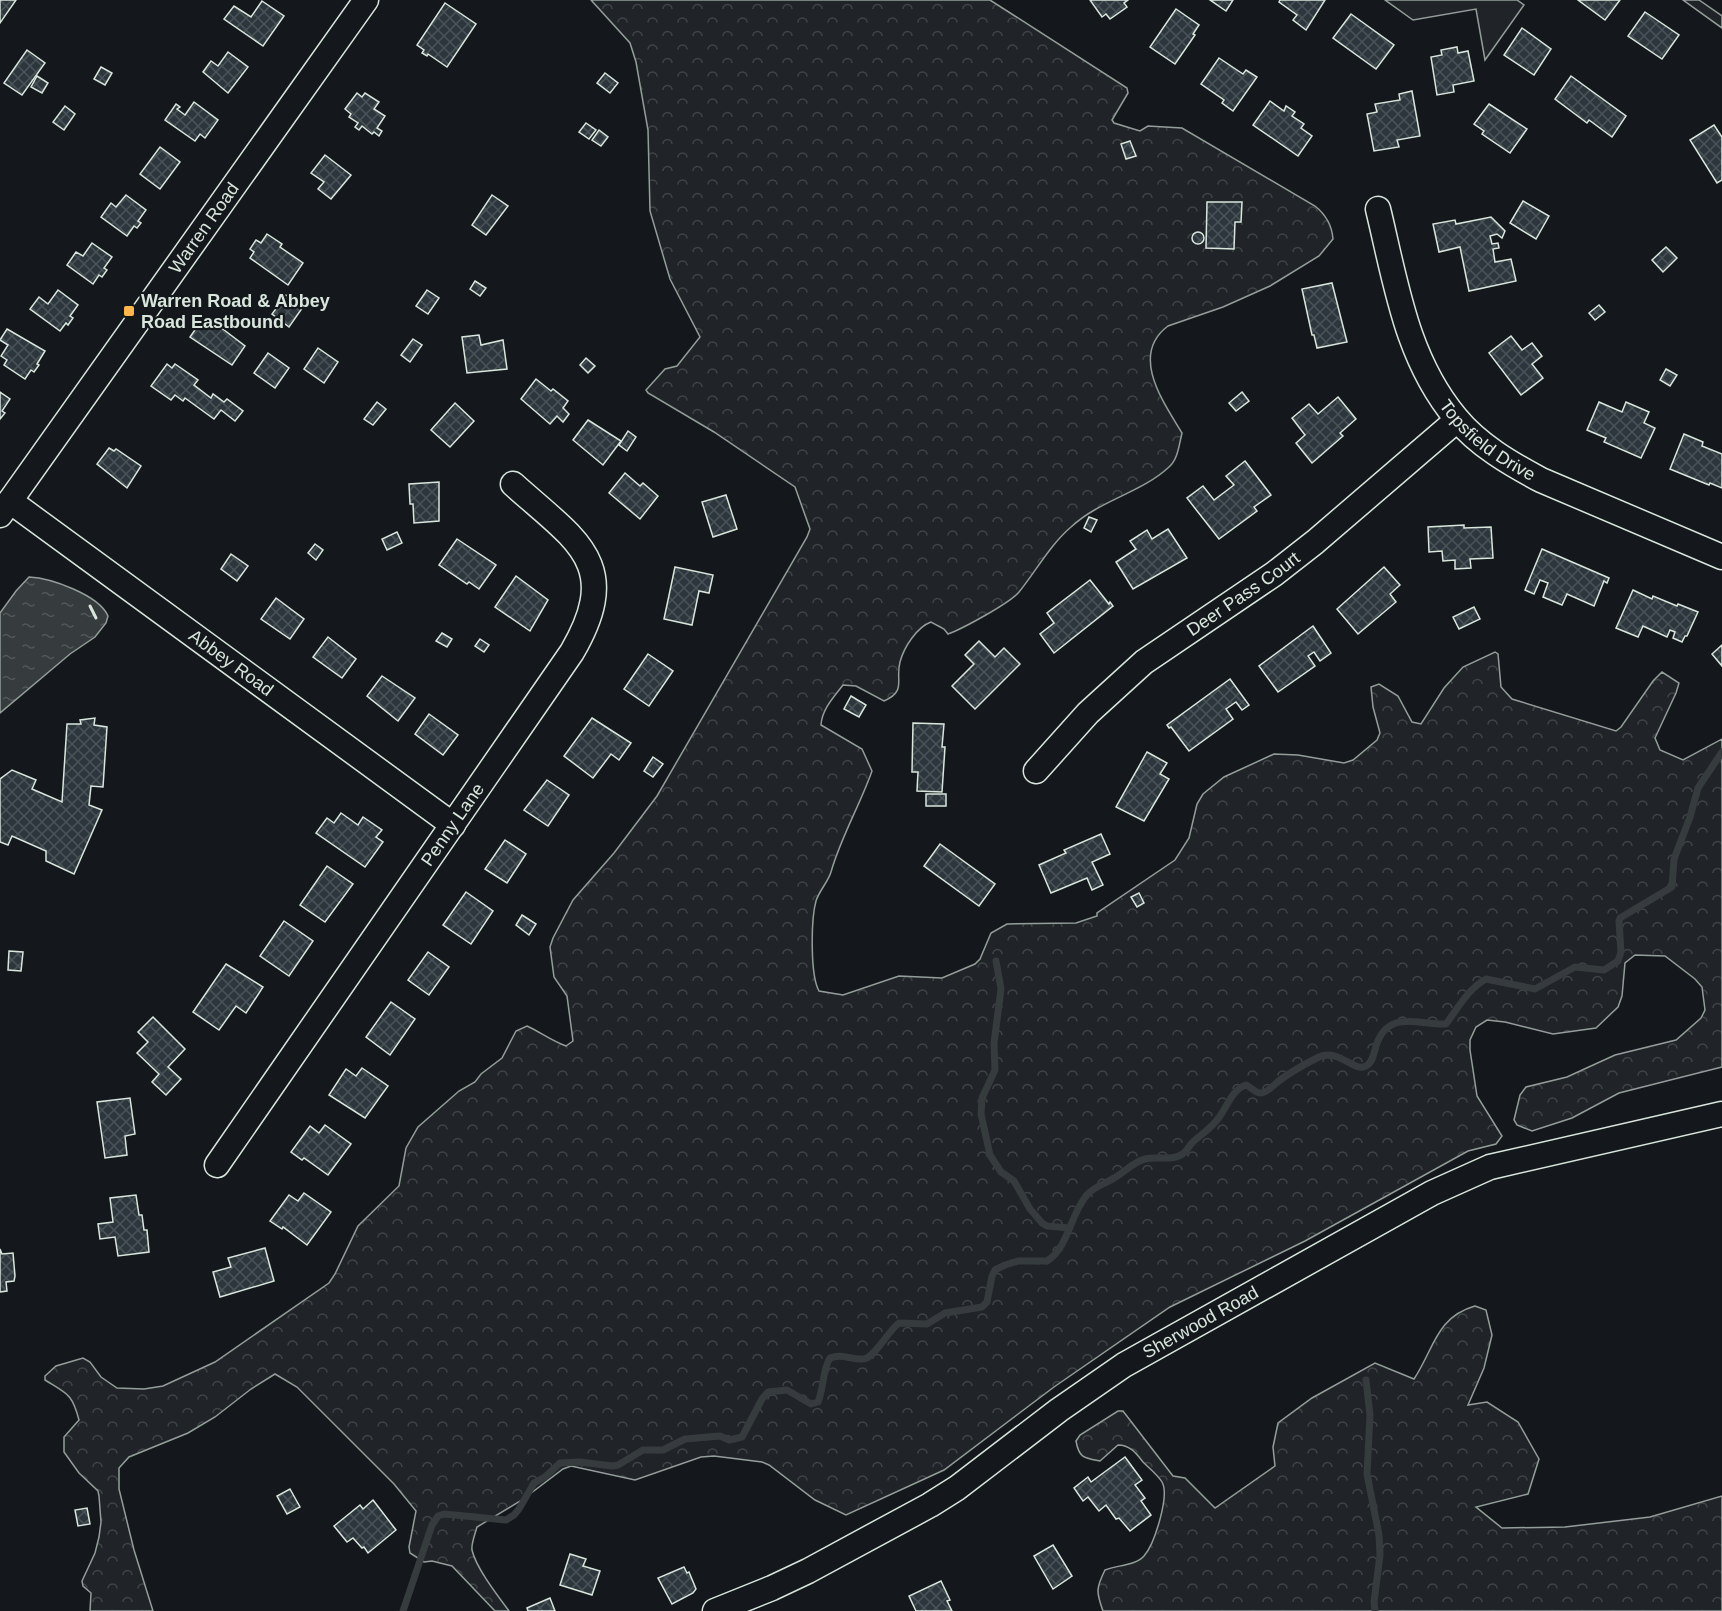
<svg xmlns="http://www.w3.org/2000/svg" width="1722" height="1611" font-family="Helvetica,sans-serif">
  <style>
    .forest { fill: url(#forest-crowns); stroke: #939e99; stroke-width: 1.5 }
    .park { fill: #202428; stroke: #939e99; stroke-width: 1.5 }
    .water { fill: url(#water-ripples); stroke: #939e99; stroke-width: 1.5 }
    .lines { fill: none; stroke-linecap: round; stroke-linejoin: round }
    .stream { stroke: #363b3e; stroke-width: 7 }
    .building { fill: url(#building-cross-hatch); stroke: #d8e6dc; stroke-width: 1.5 }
    .minor-casing { stroke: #d8e6dc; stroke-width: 27 }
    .minor { stroke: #14181c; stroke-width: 24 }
    .wall { stroke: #d8e6dc; stroke-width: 3 }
    .poi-dot { fill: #ffb74d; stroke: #14181c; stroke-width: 2 }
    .labels { text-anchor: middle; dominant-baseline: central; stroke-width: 4.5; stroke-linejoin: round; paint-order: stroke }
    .street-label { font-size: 18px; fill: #d8e6dc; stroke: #14181c }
    .poi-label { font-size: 18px; font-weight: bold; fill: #d8e6dc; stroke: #14181c; text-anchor: start }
  </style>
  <defs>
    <pattern id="forest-crowns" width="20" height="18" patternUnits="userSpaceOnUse" patternTransform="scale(1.5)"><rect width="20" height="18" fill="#202428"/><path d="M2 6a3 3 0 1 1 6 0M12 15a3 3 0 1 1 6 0" fill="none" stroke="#404447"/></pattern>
    <pattern id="water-ripples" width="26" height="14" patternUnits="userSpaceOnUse" patternTransform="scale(1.5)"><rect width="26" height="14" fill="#363b3e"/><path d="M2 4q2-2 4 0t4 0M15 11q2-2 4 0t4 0" fill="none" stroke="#525759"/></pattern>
    <pattern id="building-cross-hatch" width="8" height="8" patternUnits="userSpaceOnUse" patternTransform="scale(1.5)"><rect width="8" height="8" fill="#2c363c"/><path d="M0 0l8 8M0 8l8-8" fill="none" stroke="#4a5358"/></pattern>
  </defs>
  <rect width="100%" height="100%" fill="#14181c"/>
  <g class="forest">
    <path d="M 591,0 L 990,0 L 1127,88 L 1128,93 L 1112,120 L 1114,123 L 1140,131 L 1148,126 L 1182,128 L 1315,206 C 1325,214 1332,226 1333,239 L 1319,256 L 1270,286 L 1223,307 L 1168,326 C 1129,355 1164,403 1182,433 C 1179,445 1178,459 1169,467 C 1141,493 1100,500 1071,527 C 1050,545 1036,571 1019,592 C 1010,603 962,629 948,634 L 944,629 L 931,622 C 917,627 904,647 900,662 C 895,680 907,691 884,701 L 856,686 L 843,685 C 834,697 822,709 821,725 L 862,749 L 872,771 C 860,805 841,837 831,872 C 828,882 819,891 816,901 C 811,919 810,975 819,991 L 843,995 L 899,976 L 942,978 L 975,964 L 980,959 L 991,933 L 1007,924 L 1076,923 L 1097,916 L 1097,913 L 1175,860 L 1189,838 L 1197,804 L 1203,794 L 1224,777 L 1274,754 L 1298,755 L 1344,763 L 1353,760 L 1377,740 L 1380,733 L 1373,707 L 1371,687 L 1379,684 L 1398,696 L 1412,722 L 1421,724 L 1444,688 L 1463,667 L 1495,652 L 1498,654 L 1501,687 L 1512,699 L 1616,731 L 1621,727 L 1653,681 L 1662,672 L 1679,683 L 1676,693 L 1655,738 L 1660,750 L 1683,760 L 1722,739 L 1722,1067 L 1619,1093 L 1572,1118 L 1532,1131 L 1517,1125 L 1514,1120 L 1520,1095 L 1526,1087 L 1567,1077 L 1615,1055 L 1676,1040 L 1701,1018 L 1705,1010 L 1702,987 L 1695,979 L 1665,956 L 1635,955 L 1625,963 L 1622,996 L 1618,1007 L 1596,1028 L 1553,1034 L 1505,1022 L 1487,1020 L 1476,1027 L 1470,1040 L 1470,1050 L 1477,1096 L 1502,1136 L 1496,1144 L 1468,1151 L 1305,1241 L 1170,1307 L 1054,1387 L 944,1470 L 846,1515 L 815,1500 L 769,1465 L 762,1462 L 714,1456 L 701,1457 L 635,1480 L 571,1466 L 563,1469 L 522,1500 L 477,1527 C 475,1534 471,1544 472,1550 C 476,1568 498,1596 509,1611 L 495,1611 L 452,1566 L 432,1561 L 424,1562 L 410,1553 L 409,1547 L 416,1511 L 394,1484 L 297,1387 L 275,1374 L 251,1389 L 215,1417 L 188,1433 L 129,1457 L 119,1468 L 119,1489 L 134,1550 L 153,1611 L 90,1611 L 91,1593 L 83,1586 L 82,1581 L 95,1553 L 99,1537 L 101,1522 L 99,1496 L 98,1491 L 79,1473 L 64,1452 L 64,1437 L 79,1420 C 72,1393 67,1394 45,1380 L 45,1376 L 56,1366 L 83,1358 L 90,1362 L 101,1377 L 117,1388 L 144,1389 L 163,1386 L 215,1362 L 329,1283 L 335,1274 L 358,1226 L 399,1186 L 406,1148 L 418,1127 L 459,1091 L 475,1082 L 481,1074 L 502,1058 L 516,1031 L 527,1026 C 540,1032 552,1041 566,1046 L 573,1041 L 567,996 L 554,977 L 550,947 L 553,938 L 573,900 L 614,853 L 657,796 L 807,537 L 810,529 L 795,487 L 714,432 L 648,393 L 646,390 L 665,369 L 677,366 L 700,337 L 670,279 L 650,211 L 648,130 L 636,62 L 630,43 Z"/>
    <path d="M 1475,1306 L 1486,1310 L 1492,1335 L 1484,1368 L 1468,1405 L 1487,1402 L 1518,1422 L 1539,1459 L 1528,1494 L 1476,1507 L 1502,1528 L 1565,1527 L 1650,1517 L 1722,1496 L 1722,1611 L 1103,1611 C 1096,1592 1096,1588 1105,1570 C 1117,1565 1135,1566 1144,1556 C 1154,1545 1170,1496 1162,1482 C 1158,1475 1149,1468 1143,1462 C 1136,1453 1130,1445 1118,1445 L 1100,1461 C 1084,1458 1079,1458 1076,1441 L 1080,1435 L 1118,1411 L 1123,1411 L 1173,1476 L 1185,1478 L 1215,1508 L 1275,1466 L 1273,1447 L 1278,1423 L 1312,1398 L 1375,1363 L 1414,1379 C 1434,1349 1436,1317 1475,1306 Z"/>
  </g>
  <g class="park">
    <polygon points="1385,0 1517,0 1524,5 1485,60 1476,9 1413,20"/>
    <polygon points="1683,0 1699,0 1722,16 1722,28"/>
  </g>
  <path class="water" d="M 29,577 C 51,578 99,595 108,616 L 106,623 L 95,637 L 70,654 L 0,713 L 0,613 L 16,591 Z"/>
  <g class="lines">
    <g class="stream">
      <polyline points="996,961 1001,989 994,1043 995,1070 982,1098 981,1114 990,1155 1001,1172 1014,1181 1030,1209 1042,1223 1047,1226 1069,1228"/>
      <polyline points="1366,1380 1370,1415 1367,1474 1379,1535 1380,1555 1374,1602 1375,1611"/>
      <path d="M 403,1611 L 432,1525 L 438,1516 L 444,1514 L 506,1520 L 514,1515 L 519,1509 L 534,1483 L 545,1477 L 560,1463 L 580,1462 L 612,1466 L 618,1465 L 643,1450 L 663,1450 L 685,1439 L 720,1436 L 729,1440 L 742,1437 L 762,1399 L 768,1392 L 787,1390 L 811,1404 L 818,1402 C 824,1388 822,1371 830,1358 C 843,1353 850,1360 863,1359 C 874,1359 888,1331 899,1323 L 927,1324 L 945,1313 L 982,1307 L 987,1302 L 992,1276 L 995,1270 L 1005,1265 L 1018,1261 L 1047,1261 C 1069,1247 1070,1214 1087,1195 C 1095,1186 1105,1184 1114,1178 C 1125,1172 1133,1162 1145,1159 C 1158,1156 1175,1162 1185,1152 C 1188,1149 1190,1144 1194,1141 C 1203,1133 1213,1127 1220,1116 C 1227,1106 1233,1089 1246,1085 C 1251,1087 1256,1094 1261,1093 C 1266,1093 1269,1089 1273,1086 C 1286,1074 1303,1065 1319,1057 C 1338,1048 1355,1073 1366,1066 C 1373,1062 1374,1053 1376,1046 C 1388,1009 1418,1025 1446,1024 C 1458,1008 1468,989 1486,979 L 1535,989 L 1575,967 L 1604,970 L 1618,961 L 1621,952 L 1619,921 L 1620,918 L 1672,887 L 1674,859 L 1690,817 L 1698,788 L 1722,752"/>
    </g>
  </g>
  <g class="building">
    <polygon points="0,0 16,0 0,23"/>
    <polygon points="1090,0 1128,0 1124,3 1127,7 1110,19 1106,14 1102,17"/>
    <polygon points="1210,0 1233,0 1226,11"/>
    <polygon points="1280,0 1325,0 1306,30 1293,20 1297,15 1279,2"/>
    <polygon points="1578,0 1620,0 1605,20"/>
    <polygon points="262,1 284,16 263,46 224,19 234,6 251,17"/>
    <polygon points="445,3 476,24 447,67 428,54 427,56 422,53 424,50 417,45"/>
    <polygon points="1176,9 1199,25 1193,34 1195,35 1175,64 1150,47"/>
    <polygon points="1645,12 1679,35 1662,59 1628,36"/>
    <polygon points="1351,14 1394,45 1376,69 1333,38"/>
    <polygon points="1522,28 1551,49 1534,75 1504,55"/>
    <polygon points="1457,47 1458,53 1468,51 1474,81 1453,85 1454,92 1437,95 1431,57 1442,55 1441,50"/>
    <polygon points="27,50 45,63 22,95 4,83"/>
    <polygon points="228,52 248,67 228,93 203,72 211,61 218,66"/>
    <polygon points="1219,58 1243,74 1246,70 1257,77 1233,111 1222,103 1224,100 1201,84"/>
    <polygon points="101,67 112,73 105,85 94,79"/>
    <polygon points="605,73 618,83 610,93 597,83"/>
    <polygon points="37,76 48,83 42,93 31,87"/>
    <polygon points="1571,76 1626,116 1612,137 1589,120 1587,123 1555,99"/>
    <polygon points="1412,91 1420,136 1397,140 1399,147 1374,151 1367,114 1377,112 1375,104 1400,100 1399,94"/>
    <polygon points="357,93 362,97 365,93 379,102 374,109 385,116 377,128 382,131 379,136 374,132 372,134 362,126 359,130 355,127 358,123 349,117 351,114 345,109"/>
    <polygon points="1270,101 1284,111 1286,106 1295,112 1292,116 1304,124 1301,128 1312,136 1298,156 1253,125"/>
    <polygon points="194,102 218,120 205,138 200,134 195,141 165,120 176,104 180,107 177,109 185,115"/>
    <polygon points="1489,104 1527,129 1510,153 1482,134 1484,131 1474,124"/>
    <polygon points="65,106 75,114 64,130 53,122"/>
    <polygon points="586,123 596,130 589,139 579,132"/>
    <polygon points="1714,125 1722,137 1722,180 1717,183 1690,140"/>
    <polygon points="599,130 608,137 601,146 592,140"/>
    <polygon points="1130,141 1136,156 1126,159 1121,144"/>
    <polygon points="160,147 180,162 160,189 140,174"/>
    <polygon points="325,155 351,175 331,199 318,189 324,182 311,173"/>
    <polygon points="126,195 146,210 138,221 141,223 137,228 134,226 127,236 101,217 111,203 116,207"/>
    <polygon points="492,195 508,206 486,235 472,225"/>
    <polygon points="1523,201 1549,216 1536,239 1510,223"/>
    <polygon points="1207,202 1242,202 1241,222 1235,222 1234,249 1206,248"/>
    <polygon points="1491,217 1505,231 1502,238 1497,234 1490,236 1492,244 1498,243 1499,248 1493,249 1495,262 1511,259 1516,281 1469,291 1460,247 1439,252 1433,224 1455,220 1456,224"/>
    <circle cx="1198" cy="238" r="6"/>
    <polygon points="267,234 282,244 280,247 303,263 288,285 250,258 254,252 250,249 256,240 261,243"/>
    <polygon points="92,243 112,257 104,268 107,270 102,277 99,275 93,284 67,265 76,252 83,256"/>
    <polygon points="1666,247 1677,258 1663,272 1652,260"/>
    <polygon points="475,281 486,288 480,296 470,289"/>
    <polygon points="1332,283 1347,342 1317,348 1314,335 1312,335 1302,289"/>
    <polygon points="58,290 78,305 70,316 73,318 68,325 66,323 60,331 30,309 39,297 48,304"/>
    <polygon points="427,290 439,298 428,314 416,306"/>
    <polygon points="286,295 303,307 289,327 272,314"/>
    <polygon points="1599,305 1605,312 1595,320 1589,313"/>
    <polygon points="207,317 245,346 232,365 190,337 197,327 199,329"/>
    <polygon points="7,329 45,351 37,364 39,365 34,372 31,370 25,379 4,365 7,360 1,356 8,345 0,340"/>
    <polygon points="479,335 481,345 503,340 507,369 467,373 462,337"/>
    <polygon points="1511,336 1522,350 1532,343 1542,356 1532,364 1543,378 1521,395 1489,353"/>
    <polygon points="413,339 422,345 410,362 401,355"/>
    <polygon points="318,348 338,362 324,383 304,369"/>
    <polygon points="268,353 289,368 275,388 254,373"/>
    <polygon points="586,358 595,366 588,373 580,365"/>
    <polygon points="167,364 172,368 175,364 198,380 194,385 211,398 213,394 224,402 227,399 243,411 235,421 221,410 214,419 185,398 183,401 175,395 171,400 151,386"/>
    <polygon points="1666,369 1677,375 1670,386 1660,380"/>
    <polygon points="536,379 551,391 553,389 568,401 563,408 569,414 563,422 557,416 550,424 521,399"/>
    <polygon points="0,392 10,399 2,411 5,413 0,419"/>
    <polygon points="1242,392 1249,401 1236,411 1229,403"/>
    <polygon points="1338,397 1356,419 1340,433 1343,436 1312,463 1296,443 1305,435 1292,418 1309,404 1318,414"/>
    <polygon points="377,402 386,409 373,425 364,419"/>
    <polygon points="1599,402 1622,412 1626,402 1649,412 1644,423 1655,428 1641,458 1604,442 1606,438 1587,430"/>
    <polygon points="455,403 474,421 450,447 431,430"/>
    <polygon points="588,420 621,441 603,465 573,440"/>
    <polygon points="628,431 636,437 627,451 619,445"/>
    <polygon points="1684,434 1703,442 1702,446 1722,454 1722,488 1710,483 1709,485 1670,469"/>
    <polygon points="109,448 114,451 116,449 141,466 127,488 97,464"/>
    <polygon points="1245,461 1271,495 1254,507 1257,511 1219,539 1187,498 1203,486 1214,500 1234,485 1226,476"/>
    <polygon points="625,473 640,486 643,483 658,496 640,519 609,493"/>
    <polygon points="439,482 439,521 414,523 413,504 410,504 409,484"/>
    <polygon points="726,495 737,529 713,537 702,502"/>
    <polygon points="1089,517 1097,520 1091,532 1084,528"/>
    <polygon points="1464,525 1464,528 1491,527 1493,558 1470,559 1471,568 1455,569 1455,560 1443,561 1442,551 1429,552 1428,527"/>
    <polygon points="1168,529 1187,558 1133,589 1116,562 1136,549 1130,541 1147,530 1152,539"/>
    <polygon points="397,532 402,543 387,550 382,539"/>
    <polygon points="457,539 496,565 479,589 469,582 467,584 439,565"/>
    <polygon points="315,544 323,550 316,560 308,553"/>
    <polygon points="1542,549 1609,578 1607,583 1604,581 1594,606 1567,594 1562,605 1543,597 1548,583 1540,580 1534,594 1525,590"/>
    <polygon points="231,554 248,566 237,581 221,569"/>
    <polygon points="675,567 713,575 709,593 699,591 692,625 664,619"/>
    <polygon points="1384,567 1400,585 1390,594 1396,602 1358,634 1337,609"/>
    <polygon points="516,576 548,600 530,631 495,607"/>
    <polygon points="1090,580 1109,604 1110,602 1113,606 1054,653 1040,634 1054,623 1047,613"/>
    <polygon points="1633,590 1652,599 1653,596 1677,606 1678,604 1698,612 1687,636 1685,636 1682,642 1673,638 1675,632 1670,630 1667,637 1643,626 1638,637 1616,628"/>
    <polygon points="276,598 304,619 290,639 261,619"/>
    <polygon points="1474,607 1480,619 1459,629 1453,617"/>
    <polygon points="1313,626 1331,653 1320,661 1314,652 1308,656 1315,666 1278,692 1259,666"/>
    <polygon points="442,633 452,639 447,647 436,641"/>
    <polygon points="328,637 356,659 342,678 313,657"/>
    <polygon points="480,639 489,645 484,652 475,646"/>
    <polygon points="979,641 995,657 1004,648 1020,664 975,709 952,686 974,664 965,655"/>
    <polygon points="1722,645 1722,666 1712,654"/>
    <polygon points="648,654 673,671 649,706 624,689"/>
    <polygon points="382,676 415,698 398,721 367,696"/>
    <polygon points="1230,679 1249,705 1242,710 1236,702 1226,709 1233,719 1189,751 1171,727 1169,728 1167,725"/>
    <polygon points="851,696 866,705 859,717 844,709"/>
    <polygon points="429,714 458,735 443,755 415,734"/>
    <polygon points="95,718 94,725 107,727 103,787 91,786 89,805 102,810 74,874 46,861 46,851 12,836 8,845 0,842 0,779 12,770 36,780 32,789 62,802 67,724 81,724 80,720"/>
    <polygon points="592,718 631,743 619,760 611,754 593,778 564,756"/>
    <polygon points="913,723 944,724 942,747 945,747 942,792 917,791 918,772 912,772"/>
    <polygon points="1147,752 1167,763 1160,774 1169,779 1144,821 1116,807"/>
    <polygon points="653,757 663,764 653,777 644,771"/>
    <polygon points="547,780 569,795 548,826 524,810"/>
    <rect x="926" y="794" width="20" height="12"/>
    <polygon points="341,813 358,825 363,817 382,830 376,837 383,842 365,867 316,833 327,818 334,823"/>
    <polygon points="1101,834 1110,854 1092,862 1103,885 1092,890 1087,878 1051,893 1039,865 1066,853 1064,850"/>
    <polygon points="505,840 526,854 507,883 485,869"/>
    <polygon points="940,844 995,884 979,906 924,866"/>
    <polygon points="327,866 353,884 325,922 300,905"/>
    <polygon points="466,892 493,911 471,944 443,925"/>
    <polygon points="1139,893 1144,903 1137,907 1131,897"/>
    <polygon points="522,915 536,924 529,935 516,925"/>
    <polygon points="284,921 313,941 289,976 260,956"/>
    <polygon points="9,951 23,952 21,971 8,970"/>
    <polygon points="428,952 449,967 429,995 408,980"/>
    <polygon points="226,964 263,987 246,1013 236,1006 219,1030 193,1012"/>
    <polygon points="391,1002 415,1019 390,1055 366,1037"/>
    <polygon points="153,1017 185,1049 168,1067 181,1079 166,1095 152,1082 159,1074 137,1053 148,1042 138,1032"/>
    <polygon points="362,1068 388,1086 365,1118 329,1095 346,1069 356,1076"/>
    <polygon points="130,1098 135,1134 125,1136 127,1155 105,1158 97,1102"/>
    <polygon points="325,1125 351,1144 328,1175 304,1158 302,1160 291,1152 310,1126 319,1133"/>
    <polygon points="304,1193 331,1212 307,1245 283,1227 282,1229 270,1221 289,1195 298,1201"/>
    <polygon points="136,1195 139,1215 142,1215 144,1230 147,1230 149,1252 118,1256 115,1237 100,1239 98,1224 113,1222 110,1198"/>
    <polygon points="265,1248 274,1281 220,1297 213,1272 231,1267 228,1258"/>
    <polygon points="0,1249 2,1254 13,1253 15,1276 14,1281 6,1282 7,1291 0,1292"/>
    <polygon points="1125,1457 1142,1480 1135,1485 1145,1498 1141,1501 1151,1515 1130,1531 1119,1518 1116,1519 1106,1505 1099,1511 1088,1497 1083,1501 1074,1488 1088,1477 1091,1482"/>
    <polygon points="290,1489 300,1507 287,1514 277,1496"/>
    <polygon points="373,1500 396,1530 368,1553 364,1547 362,1548 353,1538 347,1542 334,1526 360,1505 363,1509"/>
    <polygon points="87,1508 90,1524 78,1526 75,1510"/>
    <polygon points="1053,1545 1072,1576 1053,1589 1034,1556"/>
    <polygon points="570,1554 586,1559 583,1566 600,1571 592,1595 560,1585"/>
    <polygon points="684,1567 687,1573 689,1572 696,1589 693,1593 672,1604 658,1578"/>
    <polygon points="941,1581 950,1600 947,1601 952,1611 916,1611 909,1596"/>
    <polygon points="550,1598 555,1611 528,1611 527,1608"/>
  </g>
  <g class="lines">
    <g class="minor-casing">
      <g id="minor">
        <path id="s1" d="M 1378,209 C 1396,283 1406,358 1456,418 C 1478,445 1511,464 1541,480 L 1722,557"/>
        <path id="s2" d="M 10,501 L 453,825"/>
        <path id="s3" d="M 0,515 L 366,0"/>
        <path id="s4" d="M 1036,771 L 1088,713 L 1144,662 L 1274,574 L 1315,542 L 1457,420"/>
        <path id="s5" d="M 217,1165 L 572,652 C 624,563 575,540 513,484"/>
        <path id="s6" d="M 715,1611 L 772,1588 L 808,1571 L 930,1505 L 957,1488 L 1059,1410 L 1124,1365 L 1432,1193 L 1490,1167 L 1722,1114"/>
      </g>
    </g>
    <use href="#minor" class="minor"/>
    <polyline class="wall" points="90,606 96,618"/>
  </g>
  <rect class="poi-dot" x="123" y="305" width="12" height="12" rx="3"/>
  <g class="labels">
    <g class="street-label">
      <text stroke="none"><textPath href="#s3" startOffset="352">Warren Road</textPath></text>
      <text stroke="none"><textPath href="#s1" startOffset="264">Topsfield Drive</textPath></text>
      <text stroke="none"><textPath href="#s4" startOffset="274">Deer Pass Court</textPath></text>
      <text stroke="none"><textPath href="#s2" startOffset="274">Abbey Road</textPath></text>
      <text stroke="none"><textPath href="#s5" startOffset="414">Penny Lane</textPath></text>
      <text stroke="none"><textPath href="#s6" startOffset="567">Sherwood Road</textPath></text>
    </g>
    <g class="poi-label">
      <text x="141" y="301">Warren Road &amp; Abbey<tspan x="141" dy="21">Road Eastbound</tspan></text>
    </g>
  </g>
</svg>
